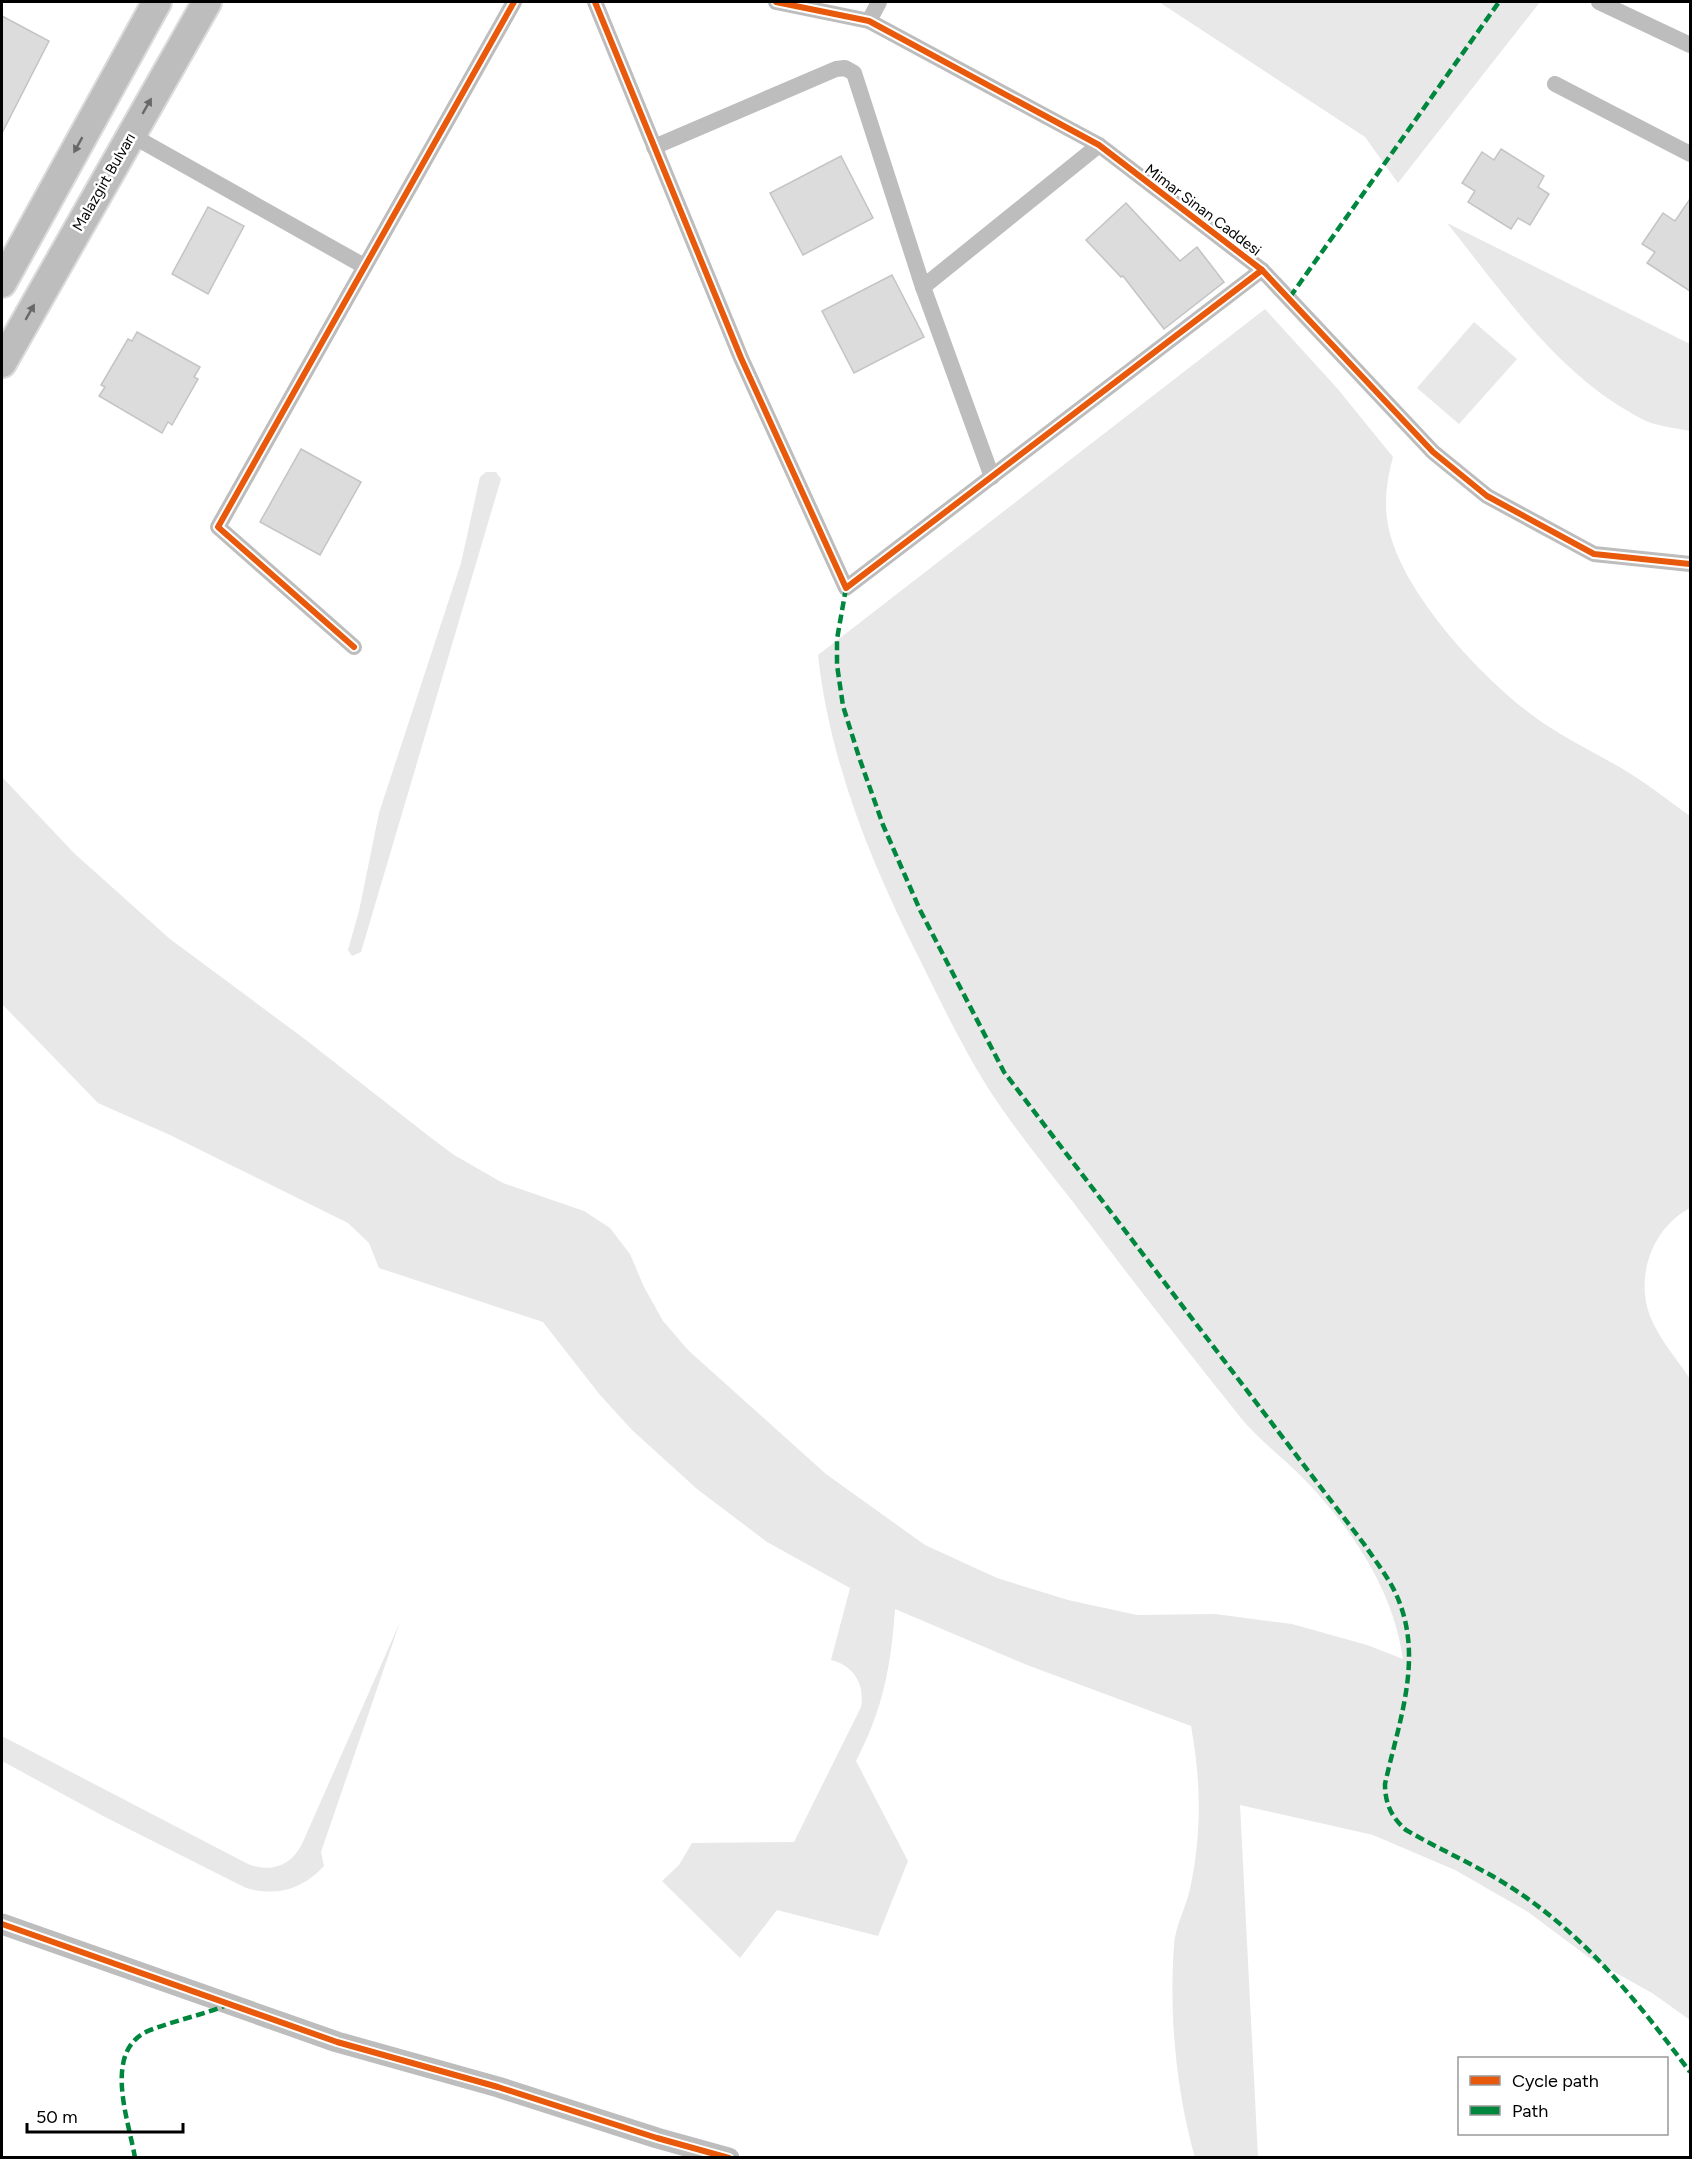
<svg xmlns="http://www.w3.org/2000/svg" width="1692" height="2159" font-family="Figtree,sans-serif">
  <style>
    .green { fill: #e8e8e8 }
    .building { fill: #dcdcdc; stroke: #c4c4c4; stroke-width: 1.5 }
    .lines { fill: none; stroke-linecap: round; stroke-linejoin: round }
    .trunk-casing { stroke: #dbdbdb; stroke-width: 32 }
    .minor { stroke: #bdbdbd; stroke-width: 16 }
    .tertiary { stroke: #bdbdbd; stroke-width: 21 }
    .trunk { stroke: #bdbdbd; stroke-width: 28 }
    .quiet { stroke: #00873e; stroke-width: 4.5; stroke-dasharray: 9 4.5; stroke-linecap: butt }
    .cycleway-casing { stroke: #fff; stroke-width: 10 }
    .cycleway { stroke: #e8590c; stroke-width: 6 }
    .oneway { fill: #686868 }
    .labels { text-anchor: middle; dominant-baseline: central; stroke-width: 5; stroke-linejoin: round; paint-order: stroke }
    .street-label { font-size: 15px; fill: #000; stroke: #fff }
  </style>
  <rect width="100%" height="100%" fill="#fff"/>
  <g class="green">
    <polygon points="1159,2 1540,2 1398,183 1365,137"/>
    <path d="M 1447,223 L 1690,344 L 1690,431 C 1675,428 1655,426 1642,419 C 1558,376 1505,295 1447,223 Z"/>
    <path d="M 1265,309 L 1337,388 L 1393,457 C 1386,482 1383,508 1390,534 C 1407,597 1480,676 1532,715 C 1561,737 1592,751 1623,769 C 1646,783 1668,800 1690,816 L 1690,1208 C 1652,1228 1635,1277 1650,1316 C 1659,1339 1677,1359 1690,1379 L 1690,2020 L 1652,1993 L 1591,1959 L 1528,1912 L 1455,1870 L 1373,1835 L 1240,1805 L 1258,2157 L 1195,2158 C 1176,2090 1169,2015 1174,1945 C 1175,1927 1186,1907 1190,1889 C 1202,1834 1201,1780 1191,1726 L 1027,1665 L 895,1609 C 891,1667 883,1709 856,1761 L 908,1861 L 878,1936 L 777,1910 L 740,1958 L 662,1881 L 679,1865 L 692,1843 L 794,1842 L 861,1707 C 865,1684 854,1666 831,1660 L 850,1588 L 767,1542 L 697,1489 L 632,1430 L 600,1395 L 543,1322 L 379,1268 L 369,1243 L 348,1223 L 170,1135 L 98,1103 L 2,1004 L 2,777 L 75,854 L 170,939 L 306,1040 L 430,1137 L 454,1155 L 503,1183 L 584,1211 L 610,1228 L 630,1254 L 644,1287 L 663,1321 L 689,1351 L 826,1474 L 925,1545 L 997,1578 L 1068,1600 L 1137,1615 L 1215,1614 L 1292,1624 L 1367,1645 L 1403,1659 C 1393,1588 1350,1526 1301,1476 C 1281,1456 1258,1439 1241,1418 C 1184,1347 1128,1275 1073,1202 C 1044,1165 1014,1128 988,1088 C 963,1048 942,1005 921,962 C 872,865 830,764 818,655 Z"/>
    <polygon points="1474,322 1517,359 1459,424 1417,388"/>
    <polygon points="486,472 496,472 501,479 361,952 352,956 348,950 359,911 379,813 461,563 480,477"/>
    <path d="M 400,1622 L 321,1852 L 324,1866 C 303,1889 277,1897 246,1888 L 103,1816 L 2,1761 L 2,1736 L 248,1864 C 271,1873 291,1866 302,1844 Z"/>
  </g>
  <g class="building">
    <polygon points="2,16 49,41 2,133"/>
    <polygon points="1501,149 1544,176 1538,187 1549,194 1530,225 1518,218 1511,229 1468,202 1475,191 1462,183 1482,152 1494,160"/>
    <polygon points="841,156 873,218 803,255 770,193"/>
    <polygon points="1690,199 1690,291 1647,263 1655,252 1642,244 1663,213 1675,221"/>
    <polygon points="1126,203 1180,261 1197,247 1224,282 1164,329 1123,276 1121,277 1086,240"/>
    <polygon points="208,207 244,226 208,294 172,274"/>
    <polygon points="892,275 924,337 854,373 822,311"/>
    <polygon points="137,332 200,367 194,377 198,379 172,425 168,422 162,433 99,396 105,387 101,385 128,339 132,341"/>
    <polygon points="301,449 361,482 320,555 260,522"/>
  </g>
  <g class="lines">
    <g class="trunk-casing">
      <g id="trunk">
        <polyline points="2,283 157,2"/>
        <polyline points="2,363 207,2"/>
      </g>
    </g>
    <g class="minor">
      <polyline points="595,2 741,358 846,588 1262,270"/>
      <polyline points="776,2 869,21 1099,145 1262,270 1433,452 1487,496 1594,554 1690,564"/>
      <polyline points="1599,2 1690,45"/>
      <polyline points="869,21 879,2"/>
      <polyline points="1555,84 1690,154"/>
      <polyline points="131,135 364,266"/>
      <polyline points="654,147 836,69 845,68 854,73 923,287 992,477"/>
      <polyline points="923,287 1099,145"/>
      <polyline points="354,647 218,527 514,2"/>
    </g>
    <polyline class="tertiary" points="2,1924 337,2042 498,2087 657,2138 729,2158"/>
    <use href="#trunk" class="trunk"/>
    <g class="quiet">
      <polyline points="1290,297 1499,2"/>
      <path d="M 846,588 L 837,639 L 837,665 L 843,706 L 859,757 L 883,825 L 920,910 L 1004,1072 L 1364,1544 C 1374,1559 1386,1574 1394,1590 C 1426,1654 1399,1720 1385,1784 C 1385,1803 1391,1817 1406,1830 C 1444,1852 1485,1869 1521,1894 C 1591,1942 1640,2005 1690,2072"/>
      <path d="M 135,2158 C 129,2120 100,2047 153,2029 C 177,2020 202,2015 227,2005"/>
    </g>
    <g class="cycleway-casing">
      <g id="cycleway">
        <polyline points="595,2 741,358 846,588 1262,270"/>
        <polyline points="776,2 869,21 1099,145 1262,270 1433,452 1487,496 1594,554 1690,564"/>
        <polyline points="354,647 218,527 514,2"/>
        <polyline points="2,1924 337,2042 498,2087 657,2138 729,2158"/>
      </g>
    </g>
    <use href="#cycleway" class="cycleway"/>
  </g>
  <defs><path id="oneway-solid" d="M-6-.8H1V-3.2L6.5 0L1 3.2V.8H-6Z" transform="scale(1.5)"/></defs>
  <g class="oneway">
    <use href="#oneway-solid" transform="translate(147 106) rotate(-60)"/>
    <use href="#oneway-solid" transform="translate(78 145) rotate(119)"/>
    <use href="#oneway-solid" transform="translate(30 312) rotate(-60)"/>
  </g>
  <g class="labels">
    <g class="street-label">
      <text transform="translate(104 182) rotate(-60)">Malazgirt Bulvarı</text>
      <text transform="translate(1203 210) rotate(37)">Mimar Sinan Caddesi</text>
    </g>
  </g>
  <rect width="1692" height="2159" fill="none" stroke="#000000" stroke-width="6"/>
  <rect x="1458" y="2057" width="210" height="78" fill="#ffffff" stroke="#999999" stroke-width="1.5"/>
  <rect x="1470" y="2076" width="30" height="9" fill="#e8590c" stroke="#999999" stroke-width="1.5"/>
  <text x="1512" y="2087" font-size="18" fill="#000000">Cycle path</text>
  <rect x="1470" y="2106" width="30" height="9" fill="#00873e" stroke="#999999" stroke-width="1.5"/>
  <text x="1512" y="2117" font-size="18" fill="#000000">Path</text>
  <path d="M27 2123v9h156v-9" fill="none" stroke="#000000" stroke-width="3"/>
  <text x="36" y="2123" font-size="18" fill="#000000" stroke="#ffffff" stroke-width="4.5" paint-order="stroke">50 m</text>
</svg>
